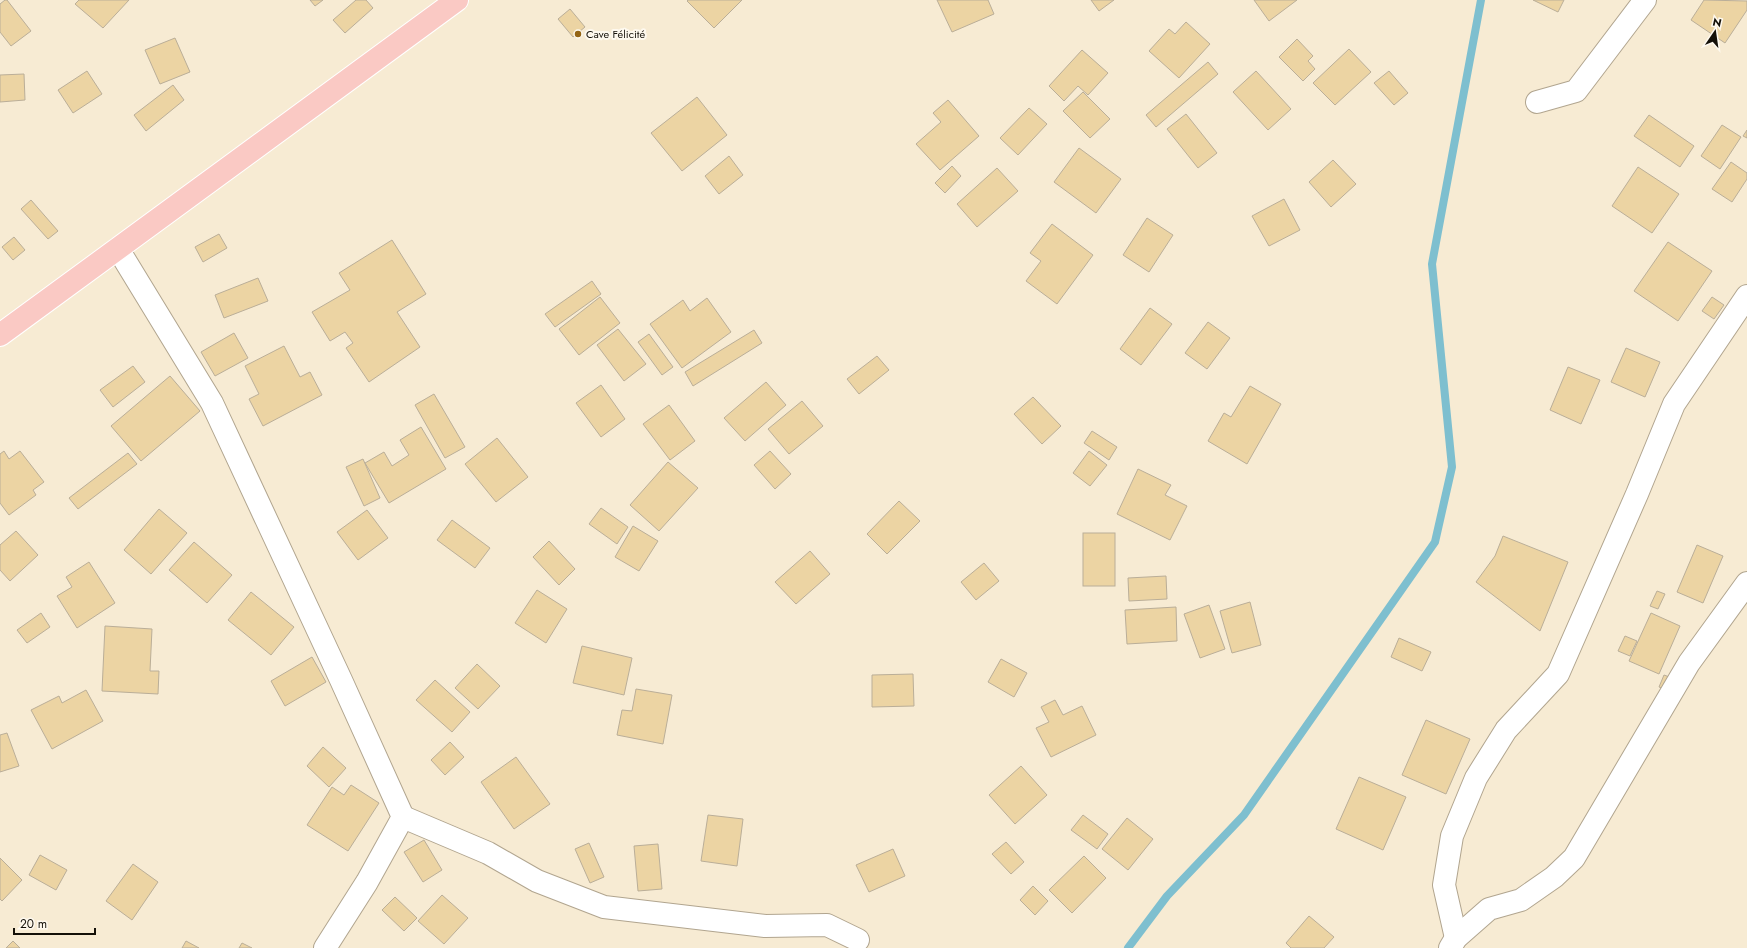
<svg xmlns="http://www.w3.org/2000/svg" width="1747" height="948" font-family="Jost,sans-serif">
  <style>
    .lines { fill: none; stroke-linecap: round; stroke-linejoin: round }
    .stream { stroke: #7ebfcf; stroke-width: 8 }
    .building { fill: #ecd4a3; stroke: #baae98 }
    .minor-casing { stroke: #b1a58f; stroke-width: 24 }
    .major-casing { stroke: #fff; stroke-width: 24 }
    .minor { stroke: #fff; stroke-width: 22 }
    .major { stroke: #fac9c4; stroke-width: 22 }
    .poi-dot { fill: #946414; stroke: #fef9ef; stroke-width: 1.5 }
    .labels { text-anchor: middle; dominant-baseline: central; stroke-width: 4; stroke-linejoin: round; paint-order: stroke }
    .poi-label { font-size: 11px; fill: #141008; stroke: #fef9ef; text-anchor: start }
  </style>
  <rect width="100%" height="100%" fill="#f7ebd3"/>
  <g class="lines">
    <polyline class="stream" points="1128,948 1167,896 1244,815 1435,542 1452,467 1432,264 1481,0"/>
  </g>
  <g class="building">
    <polygon points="5,0 7,0 31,31 11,46 0,32 0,4"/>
    <polygon points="79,0 129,0 103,28 75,4"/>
    <polygon points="310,0 323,0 315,6"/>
    <polygon points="356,0 366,0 373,8 345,33 333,20"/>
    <polygon points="688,0 742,0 714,28 687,1"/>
    <polygon points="937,0 988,0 994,14 952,32"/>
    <polygon points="1091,0 1114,0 1099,11"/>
    <polygon points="1254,0 1297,0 1269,21"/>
    <polygon points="1533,0 1564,0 1558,12"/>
    <polygon points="1704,0 1747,1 1747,10 1725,43 1691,20"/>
    <polygon points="570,9 585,27 573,37 558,19"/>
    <polygon points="1186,22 1210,44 1179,78 1149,51 1169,29 1175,34"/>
    <polygon points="175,38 190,72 160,84 145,50"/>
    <polygon points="1297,39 1313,56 1308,61 1315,69 1303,81 1279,57"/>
    <polygon points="1349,49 1371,72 1335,105 1313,83"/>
    <polygon points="1082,50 1108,73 1088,95 1078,86 1064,101 1049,86"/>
    <polygon points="1208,62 1218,74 1156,127 1146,115"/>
    <polygon points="87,71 102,94 73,113 58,90"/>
    <polygon points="1256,71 1291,109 1268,130 1233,92"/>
    <polygon points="1389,71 1408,93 1394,105 1374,83"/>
    <polygon points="24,74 25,100 0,102 0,75"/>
    <polygon points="173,85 184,100 146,131 134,115"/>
    <polygon points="1083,92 1110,119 1090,138 1063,111"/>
    <polygon points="697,97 727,135 682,171 651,133"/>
    <polygon points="948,100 979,136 940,170 916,144 941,122 933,113"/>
    <polygon points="1029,108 1047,124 1018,155 1000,138"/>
    <polygon points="1186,114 1217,153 1198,168 1167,129"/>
    <polygon points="1649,115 1694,146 1680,167 1634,136"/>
    <polygon points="1722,125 1741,137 1720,169 1701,156"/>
    <polygon points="1747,130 1747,138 1743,136"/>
    <polygon points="1079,148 1121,179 1096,213 1054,182"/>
    <polygon points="729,156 743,175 719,194 705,176"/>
    <polygon points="1333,160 1356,184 1331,207 1309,182"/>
    <polygon points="1731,162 1747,173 1747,179 1732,202 1712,189"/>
    <polygon points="952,166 961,176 945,193 935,183"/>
    <polygon points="1638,167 1679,194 1652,233 1612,206"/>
    <polygon points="997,168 1018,191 977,227 957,204"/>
    <polygon points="1284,199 1300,230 1269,246 1252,216"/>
    <polygon points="31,200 58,231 48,239 21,209"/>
    <polygon points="1147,218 1173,235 1149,272 1123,255"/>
    <polygon points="1052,224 1093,255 1057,304 1026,281 1041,261 1030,253"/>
    <polygon points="219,234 227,248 203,262 195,247"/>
    <polygon points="14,237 25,250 13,260 2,247"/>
    <polygon points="392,240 426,294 397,312 420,347 369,382 346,348 353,343 345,332 330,341 312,312 350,290 339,273"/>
    <polygon points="1668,242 1712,271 1678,321 1634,291"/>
    <polygon points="258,278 268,301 224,318 215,295"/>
    <polygon points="592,281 601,294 555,327 545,314"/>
    <polygon points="600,297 620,323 579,355 559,329"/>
    <polygon points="1712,297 1724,305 1714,319 1702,311"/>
    <polygon points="707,298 731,332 682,368 650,324 683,300 690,311"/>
    <polygon points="1150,308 1172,324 1141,365 1120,349"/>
    <polygon points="1208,322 1230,338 1207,369 1185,353"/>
    <polygon points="618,329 646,364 624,381 597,345"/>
    <polygon points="754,330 762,343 693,386 685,372"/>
    <polygon points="234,333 248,358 215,376 201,352"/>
    <polygon points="649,334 673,367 662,375 638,342"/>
    <polygon points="284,346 300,377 310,372 322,395 263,426 249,399 259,394 245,366"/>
    <polygon points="1626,348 1660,362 1645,397 1611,382"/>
    <polygon points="877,356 889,370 859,394 847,379"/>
    <polygon points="133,366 145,382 113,407 100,390"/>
    <polygon points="1568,367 1600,380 1581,424 1550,410"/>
    <polygon points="170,376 200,411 141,461 111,426"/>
    <polygon points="766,382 786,405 745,441 724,418"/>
    <polygon points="601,385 625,419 601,437 576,403"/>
    <polygon points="1250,386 1281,404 1247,464 1208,441 1224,413 1231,417"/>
    <polygon points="434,394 465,447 445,458 415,405"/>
    <polygon points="1033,397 1061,426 1042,444 1014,414"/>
    <polygon points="802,401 823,426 789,454 768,429"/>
    <polygon points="669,405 695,441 670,460 643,424"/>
    <polygon points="421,427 446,469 389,503 365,463 384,452 392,466 409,455 400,440"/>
    <polygon points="1092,431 1117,447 1109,460 1084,443"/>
    <polygon points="497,438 528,477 496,502 465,464"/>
    <polygon points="4,451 9,459 20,451 44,482 33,490 36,495 9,515 0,503 0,454"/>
    <polygon points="770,451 791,474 775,489 754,465"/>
    <polygon points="1089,451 1107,465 1090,486 1073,473"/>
    <polygon points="128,453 137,464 78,509 69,498"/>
    <polygon points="363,459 380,498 364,506 346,467"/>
    <polygon points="668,462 698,488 659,531 630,505"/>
    <polygon points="1138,469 1171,485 1165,495 1187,506 1170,540 1117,514"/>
    <polygon points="899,501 920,521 887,554 867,534"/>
    <polygon points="601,508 628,527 617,544 589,524"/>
    <polygon points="159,509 187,533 151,574 124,550"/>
    <polygon points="367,510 388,538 358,560 337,532"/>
    <polygon points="452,520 490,548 475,568 437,540"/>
    <polygon points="633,526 658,541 639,571 615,557"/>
    <polygon points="16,531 38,555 10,581 0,570 0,545"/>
    <rect x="1083" y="533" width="32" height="53"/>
    <polygon points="1503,536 1568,562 1540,631 1476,582 1495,556"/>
    <polygon points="549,541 575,569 559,585 533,557"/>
    <polygon points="194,542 232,575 207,603 169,570"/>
    <polygon points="1697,545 1723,556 1703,603 1677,592"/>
    <polygon points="810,551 830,574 796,604 775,582"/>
    <polygon points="89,562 115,603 77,628 57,596 72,587 66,577"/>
    <polygon points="984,563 999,581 976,600 961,582"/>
    <polygon points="1166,576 1167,599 1129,601 1128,578"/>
    <polygon points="537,590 567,609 546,643 515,623"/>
    <polygon points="1657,591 1665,594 1658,609 1650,606"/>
    <polygon points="251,592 294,627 271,655 228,620"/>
    <polygon points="1250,602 1261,645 1232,653 1220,611"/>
    <polygon points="1209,605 1225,649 1200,658 1184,614"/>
    <polygon points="1176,607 1177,641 1127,644 1125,610"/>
    <polygon points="41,613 50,627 27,643 17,630"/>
    <polygon points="1651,613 1680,626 1659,674 1629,661"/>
    <polygon points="105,626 152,629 150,671 159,671 158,694 102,691"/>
    <polygon points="1625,636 1637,641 1630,656 1618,651"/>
    <polygon points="1399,638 1431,652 1422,671 1391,657"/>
    <polygon points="582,646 632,658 624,695 573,683"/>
    <polygon points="312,657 326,682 285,706 271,681"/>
    <polygon points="1001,659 1027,673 1014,697 988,682"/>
    <polygon points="477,664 500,686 478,709 455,688"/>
    <polygon points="913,674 914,706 872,707 872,675"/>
    <polygon points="1664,675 1672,678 1667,690 1659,687"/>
    <polygon points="435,680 470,712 452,732 416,700"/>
    <polygon points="636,689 672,695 663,744 617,735 622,710 632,711"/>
    <polygon points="86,690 103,721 52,749 31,710 59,696 62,703"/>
    <polygon points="1055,700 1063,715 1082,706 1096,735 1051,757 1036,728 1049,722 1041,707"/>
    <polygon points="1426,720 1470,739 1446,794 1402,775"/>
    <polygon points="7,733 19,766 0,772 0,735"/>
    <polygon points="450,742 464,757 445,775 431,760"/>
    <polygon points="323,747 346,768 329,787 307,766"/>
    <polygon points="516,757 550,804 514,829 481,782"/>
    <polygon points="1021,766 1047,795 1015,824 989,795"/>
    <polygon points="1359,777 1406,797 1383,850 1336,829"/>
    <polygon points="351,785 379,803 348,851 307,825 332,787 344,795"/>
    <polygon points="708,815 743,819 737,866 701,861"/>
    <polygon points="1083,815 1108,834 1097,849 1071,830"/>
    <polygon points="1127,818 1153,839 1128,870 1102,849"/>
    <polygon points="424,840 442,870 423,882 404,852"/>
    <polygon points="1006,842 1024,862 1011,874 992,854"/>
    <polygon points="589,843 604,877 590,883 575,849"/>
    <polygon points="658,844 662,889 638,891 634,846"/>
    <polygon points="893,849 905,876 869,892 856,865"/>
    <polygon points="40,855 67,870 56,890 29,875"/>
    <polygon points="1084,856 1106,878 1072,913 1049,890"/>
    <polygon points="0,858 22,880 2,901 0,899"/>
    <polygon points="133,864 158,882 132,920 106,901"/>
    <polygon points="1033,886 1048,901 1035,915 1020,900"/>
    <polygon points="442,895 468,918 444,944 418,921"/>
    <polygon points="395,897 417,918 404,931 382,910"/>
    <polygon points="1309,916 1334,937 1324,948 1291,948 1286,943"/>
    <polygon points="13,941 20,948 6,948"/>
    <polygon points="186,941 199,948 182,948"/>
    <polygon points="242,943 252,948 239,948"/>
  </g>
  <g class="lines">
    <g class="minor-casing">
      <g id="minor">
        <polyline points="1537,102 1576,91 1645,0"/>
        <polyline points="118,249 212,403 341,680 403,817 367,882 325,948"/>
        <polyline points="403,817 488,853 537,881 604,907 765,926 827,925 858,940"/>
        <polyline points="1456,938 1444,885 1452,836 1476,778 1506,730 1558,674 1637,494 1674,404 1747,296"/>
        <polyline points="1450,948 1456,938 1489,909 1521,900 1554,877 1574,858 1689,663 1747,583"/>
      </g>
    </g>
    <g class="major-casing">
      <polyline id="major" points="0,335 457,0"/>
    </g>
    <use href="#minor" class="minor"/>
    <use href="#major" class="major"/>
  </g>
  <circle class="poi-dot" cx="578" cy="34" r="4"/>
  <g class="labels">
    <g class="poi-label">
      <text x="586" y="34">Cave Félicité</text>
    </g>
  </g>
  <g transform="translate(1715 32) rotate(13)" stroke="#fef9ef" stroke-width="3" paint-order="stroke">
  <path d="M0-3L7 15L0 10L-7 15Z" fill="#141008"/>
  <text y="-6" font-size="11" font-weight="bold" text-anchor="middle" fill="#141008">N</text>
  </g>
  <path d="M14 928v6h81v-6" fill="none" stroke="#141008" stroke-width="2"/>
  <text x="20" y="928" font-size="12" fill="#141008" stroke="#fef9ef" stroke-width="3" paint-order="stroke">20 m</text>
</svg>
